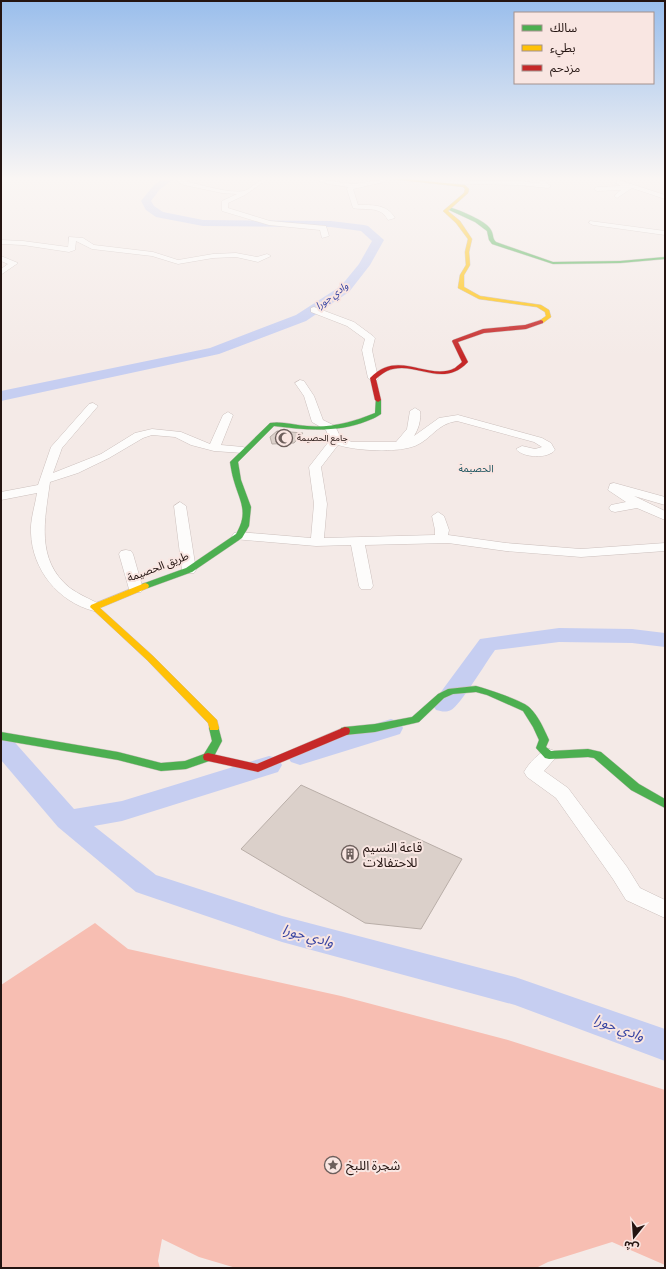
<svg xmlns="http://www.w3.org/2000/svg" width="666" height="1269" font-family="Bitter,'Noto Sans Arabic',serif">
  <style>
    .green { fill: #f7beb2 }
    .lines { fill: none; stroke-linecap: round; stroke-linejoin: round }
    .river { fill: #c6cef1; fill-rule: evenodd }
    .building { fill: #dbd0ca; stroke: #b9aea8 }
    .street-casing { stroke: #ccc0bd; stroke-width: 1 }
    .fast-casing { stroke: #ccc0bd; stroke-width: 1 }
    .slow-casing { stroke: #ccc0bd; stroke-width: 1 }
    .jam-casing { stroke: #ccc0bd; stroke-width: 1 }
    .street { fill: #fdfcfb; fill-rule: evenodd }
    .fast { fill: #4caf50; fill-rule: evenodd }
    .slow { fill: #ffc107; fill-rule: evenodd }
    .jam { fill: #c62828; fill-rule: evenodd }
    .labels { text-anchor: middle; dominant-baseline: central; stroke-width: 4; stroke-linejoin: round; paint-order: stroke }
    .far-poi-label { font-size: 9px; fill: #241411; stroke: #f9e6e2; text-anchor: start }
    .far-water-label { font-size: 10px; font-style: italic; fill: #3643a2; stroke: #f9e6e2 }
    .far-neighbourhood-label { font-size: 10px; fill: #1a535e; stroke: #f9e6e2 }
    .street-label { font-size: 11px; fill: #241411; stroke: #f9e6e2 }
    .near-poi-label { font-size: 13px; fill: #241411; stroke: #f9e6e2; text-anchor: start }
    .near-water-label { font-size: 14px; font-style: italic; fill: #3643a2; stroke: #f9e6e2 }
  </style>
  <rect width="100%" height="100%" fill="#f4eae7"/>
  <polygon class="green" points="95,923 128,949 341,996 508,1040 665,1090 665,1265 612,1242 548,1262 536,1268 236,1268 199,1257 162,1239 158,1261 160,1268 1,1268 1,985"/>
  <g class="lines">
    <g class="river">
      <polygon points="163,179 174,179 160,189 151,201 154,206 163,212 203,220 331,221 364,225 368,226 384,240 370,265 349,292 306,321 219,354 1,401 1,391 210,348 296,315 341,286 359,264 372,241 361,231 331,227 203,226 156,217 146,210 141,201 154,185"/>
      <path d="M 559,628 L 632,629 L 665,633 L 665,647 L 632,643 L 559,642 L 495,650 C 487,661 459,707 451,710 C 445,713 441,711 436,710 L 432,704 L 480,639 Z"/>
      <polygon points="391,719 400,722 403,728 400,734 300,765 291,762 287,756 291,750"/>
      <polygon points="1,734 10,737 74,809 122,801 269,756 278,758 282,765 278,772 122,821 94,826 156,875 282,916 515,977 665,1029 665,1061 515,1005 282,942 136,892 58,827 1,760"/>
    </g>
  </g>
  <g class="building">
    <polygon points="277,431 303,433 294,443 272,444 270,437"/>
    <polygon points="301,785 462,859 421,929 365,923 241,849"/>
  </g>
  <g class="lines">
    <g class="street-casing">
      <g id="street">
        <path d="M 179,179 L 186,179 L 185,181 L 188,182 C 202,185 231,194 244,191 C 253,188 257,179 268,179 L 245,195 L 228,203 L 228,208 L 270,221 L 326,226 L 329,236 L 322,238 L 320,230 L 269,225 L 222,211 L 222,201 L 237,194 L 222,193 L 184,185 L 178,182 Z"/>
        <path d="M 315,179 L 353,184 L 388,179 L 384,182 L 353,189 L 358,205 C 372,205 387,204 395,218 L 388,220 C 380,205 366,211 353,208 L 347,189 L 348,187 L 328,184 Z"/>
        <polygon points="431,180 519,181 538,183 541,180 551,186 548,188 519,185 429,183 429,181"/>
        <polygon points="619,180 665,195 665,199 632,188 617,198 614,196 621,190 597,191 594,189 597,187 621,186 616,183"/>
        <polygon points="590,221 665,231 665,235 593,225 589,223"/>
        <polygon points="69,237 83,238 94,245 153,252 178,260 213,254 236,253 257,257 267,254 271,256 258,262 236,257 213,258 178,264 152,256 92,249 76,241 75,250 69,252 23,245 1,244 1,240 23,241 68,247"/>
        <polygon points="1,256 18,263 2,274 1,269 8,264 1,261"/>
        <polygon points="314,307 354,322 373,336 375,338 372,350 378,378 377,380 373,381 368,378 362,350 365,339 347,326 311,312 311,308"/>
        <path d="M 300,380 L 304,381 L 314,396 L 323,420 L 335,426 L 341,438 L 352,442 L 396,442 L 407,429 L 410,411 L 415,408 L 420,411 C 421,420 419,428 414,436 L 439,418 L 458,415 L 542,438 L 551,443 L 555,450 C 548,459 523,458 516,449 L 522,446 L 535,449 L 542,447 L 534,442 L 457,421 C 436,424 432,439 415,446 C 397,453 357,451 338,445 L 321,467 L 327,504 L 324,538 L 435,535 L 435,530 L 432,516 L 438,512 L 444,516 L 449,530 L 448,535 L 506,543 L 581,549 L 665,543 L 665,551 L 581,557 L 506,551 L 448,543 L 365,545 L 373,586 L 371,589 L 361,589 L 359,586 L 351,545 L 316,546 L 234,539 L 232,536 L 234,533 L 239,532 L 311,538 L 314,504 L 309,467 L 330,440 L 326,430 L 312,422 L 304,396 L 295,383 Z"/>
        <path d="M 93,403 L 98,406 L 62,448 L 53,473 L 101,454 L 135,433 L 152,429 L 181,432 L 210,444 L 223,415 L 228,412 L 233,415 L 221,445 L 243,447 L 249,450 L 243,453 L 214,451 L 191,445 L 175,437 L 152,435 L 143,438 L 109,458 L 78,473 L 50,482 C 45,519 35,560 70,588 C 78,594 90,599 99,604 L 101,607 L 99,610 L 94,611 C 58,602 32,569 31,533 C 30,520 35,506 37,493 L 1,500 L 1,492 L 38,485 L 51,447 L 89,404 Z"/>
        <polygon points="614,483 665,497 665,505 634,496 665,511 665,520 637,508 615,512 611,511 609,508 611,505 626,502 608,490 610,484"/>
        <polygon points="180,502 186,506 196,570 194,573 184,573 182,570 174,506"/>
        <polygon points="126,550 131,551 133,554 143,589 141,592 131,592 129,589 119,554 121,551"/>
        <path d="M 549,749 L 555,751 L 558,755 L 544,771 L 568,788 L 627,867 L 640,888 L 665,900 L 665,918 L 626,900 L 613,879 L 556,798 L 527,777 L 524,772 C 529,763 539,752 549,749 Z"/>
      </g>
    </g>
    <g class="fast-casing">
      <g id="fast">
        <path d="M 449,207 C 459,210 487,221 491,230 C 494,235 492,238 496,242 L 553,262 L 620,261 L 665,257 L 665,259 L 620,263 L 553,264 L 492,244 L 489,240 L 487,231 L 475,222 L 447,209 Z"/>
        <path d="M 376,399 L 381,400 L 381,414 C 377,417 372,419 367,421 C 337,433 306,430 274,426 L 238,462 L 241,480 L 251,507 L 249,526 L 242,538 L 192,572 L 148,588 L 142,588 L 141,586 L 142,584 L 186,568 L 236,534 C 249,512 240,502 234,481 C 232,475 231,468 230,462 L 270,423 C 281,421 295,425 307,426 C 331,428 353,422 375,413 Z"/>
        <path d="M 476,686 C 487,689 524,701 530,708 C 539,717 544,729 549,740 L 546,747 L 551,751 L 588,749 L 601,752 L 639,784 L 665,799 L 665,808 L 631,790 L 594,758 L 588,757 L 549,759 L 545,758 L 536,748 L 539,740 L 533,727 L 523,711 L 487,695 L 476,692 L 453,694 L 444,698 L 419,722 L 415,723 L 375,732 L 345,735 L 341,734 L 340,731 L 341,728 L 345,727 L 375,724 L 412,717 L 438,694 L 448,689 Z"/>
        <polygon points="214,724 218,726 222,741 212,760 186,769 161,771 118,760 1,740 1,732 118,752 161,763 185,761 204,754 212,741 209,728 210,726"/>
      </g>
    </g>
    <g class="slow-casing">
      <g id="slow">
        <polygon points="392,179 405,179 465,185 469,189 468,193 448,211 460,221 472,239 469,252 470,265 464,275 464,287 480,296 541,305 549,310 551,317 543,323 539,323 539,321 546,316 545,312 537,307 479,299 458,288 460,275 466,265 465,252 468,239 456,223 443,211 464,193 465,189 463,187"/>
        <polygon points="145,583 148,584 149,586 148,588 100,608 153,656 217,720 219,728 218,730 210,730 208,723 147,660 90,607 91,605"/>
      </g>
    </g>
    <g class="jam-casing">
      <g id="jam">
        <path d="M 541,320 L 543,321 L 543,323 L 526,329 L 484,333 L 458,342 L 468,362 C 442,390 414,359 387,371 C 383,373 379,376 376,379 L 381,400 L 378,402 L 375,400 L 370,378 C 398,348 429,382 455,368 C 457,366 460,364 462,362 L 452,341 L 453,340 L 483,329 L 525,325 Z"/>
        <polygon points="345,727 349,728 350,731 349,734 258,772 208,761 204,760 203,757 204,754 208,753 257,764"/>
      </g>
    </g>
    <use href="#street" class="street"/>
    <use href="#fast" class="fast"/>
    <use href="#slow" class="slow"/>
    <use href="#jam" class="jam"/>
  </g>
  <linearGradient id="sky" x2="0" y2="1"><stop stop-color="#9abeec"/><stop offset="0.5" stop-color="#faf6f4"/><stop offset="1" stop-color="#faf6f4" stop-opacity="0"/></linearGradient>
  <rect width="666" height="357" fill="url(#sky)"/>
  <defs>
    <g id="mosque-ring" transform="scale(0.9)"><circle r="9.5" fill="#f9e6e2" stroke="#6d5f5c" stroke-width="1.5"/><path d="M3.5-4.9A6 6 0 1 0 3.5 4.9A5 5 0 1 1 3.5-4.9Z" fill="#6d5f5c"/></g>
    <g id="building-ring" transform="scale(0.9)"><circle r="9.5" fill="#f9e6e2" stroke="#6d5f5c" stroke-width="1.5"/><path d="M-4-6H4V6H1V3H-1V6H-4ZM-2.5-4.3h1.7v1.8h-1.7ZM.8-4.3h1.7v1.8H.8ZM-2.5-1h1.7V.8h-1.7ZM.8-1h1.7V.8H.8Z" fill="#6d5f5c"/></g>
    <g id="sight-ring" transform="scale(0.9)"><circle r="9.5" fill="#f9e6e2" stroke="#6d5f5c" stroke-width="1.5"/><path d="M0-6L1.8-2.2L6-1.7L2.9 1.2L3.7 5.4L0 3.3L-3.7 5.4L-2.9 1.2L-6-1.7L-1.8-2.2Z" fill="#6d5f5c"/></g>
  </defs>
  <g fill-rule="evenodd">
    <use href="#mosque-ring" x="284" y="438"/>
    <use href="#building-ring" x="350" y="854"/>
    <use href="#sight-ring" x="333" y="1165"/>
  </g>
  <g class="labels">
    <g class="far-poi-label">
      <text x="297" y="438">جامع الحصيمة</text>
    </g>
    <g class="far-water-label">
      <text transform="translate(332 296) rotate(-37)">وادي جورا</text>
    </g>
    <g class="far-neighbourhood-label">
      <text x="476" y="469">الحصيمة</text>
    </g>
    <g class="street-label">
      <text transform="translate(158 567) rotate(-21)">طريق الحصيمة</text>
    </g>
    <g class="near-poi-label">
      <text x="363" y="847">قاعة النسيم<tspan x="363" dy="15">للاحتفالات</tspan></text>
      <text x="346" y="1165">شجرة اللبخ</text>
    </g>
    <g class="near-water-label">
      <text transform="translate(308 936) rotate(15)">وادي جورا</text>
      <text transform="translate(619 1028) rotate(20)">وادي جورا</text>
    </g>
  </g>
  <rect width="666" height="1269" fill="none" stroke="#241411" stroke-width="4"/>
  <rect x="514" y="12" width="140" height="72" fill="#f9e6e2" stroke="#a4928e"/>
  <rect x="522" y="25" width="20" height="6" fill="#4caf50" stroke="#a4928e"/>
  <text x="550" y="32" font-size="12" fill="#241411">سالك</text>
  <rect x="522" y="45" width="20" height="6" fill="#ffc107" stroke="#a4928e"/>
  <text x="550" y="52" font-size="12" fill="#241411">بطيء</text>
  <rect x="522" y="65" width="20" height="6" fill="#c62828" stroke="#a4928e"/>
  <text x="550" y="72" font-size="12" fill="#241411">مزدحم</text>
  <g transform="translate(634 1237) rotate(197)" stroke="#f9e6e2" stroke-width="3" paint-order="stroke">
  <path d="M0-3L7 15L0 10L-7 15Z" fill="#241411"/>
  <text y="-6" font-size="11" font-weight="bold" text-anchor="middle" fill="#241411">ش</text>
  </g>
</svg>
